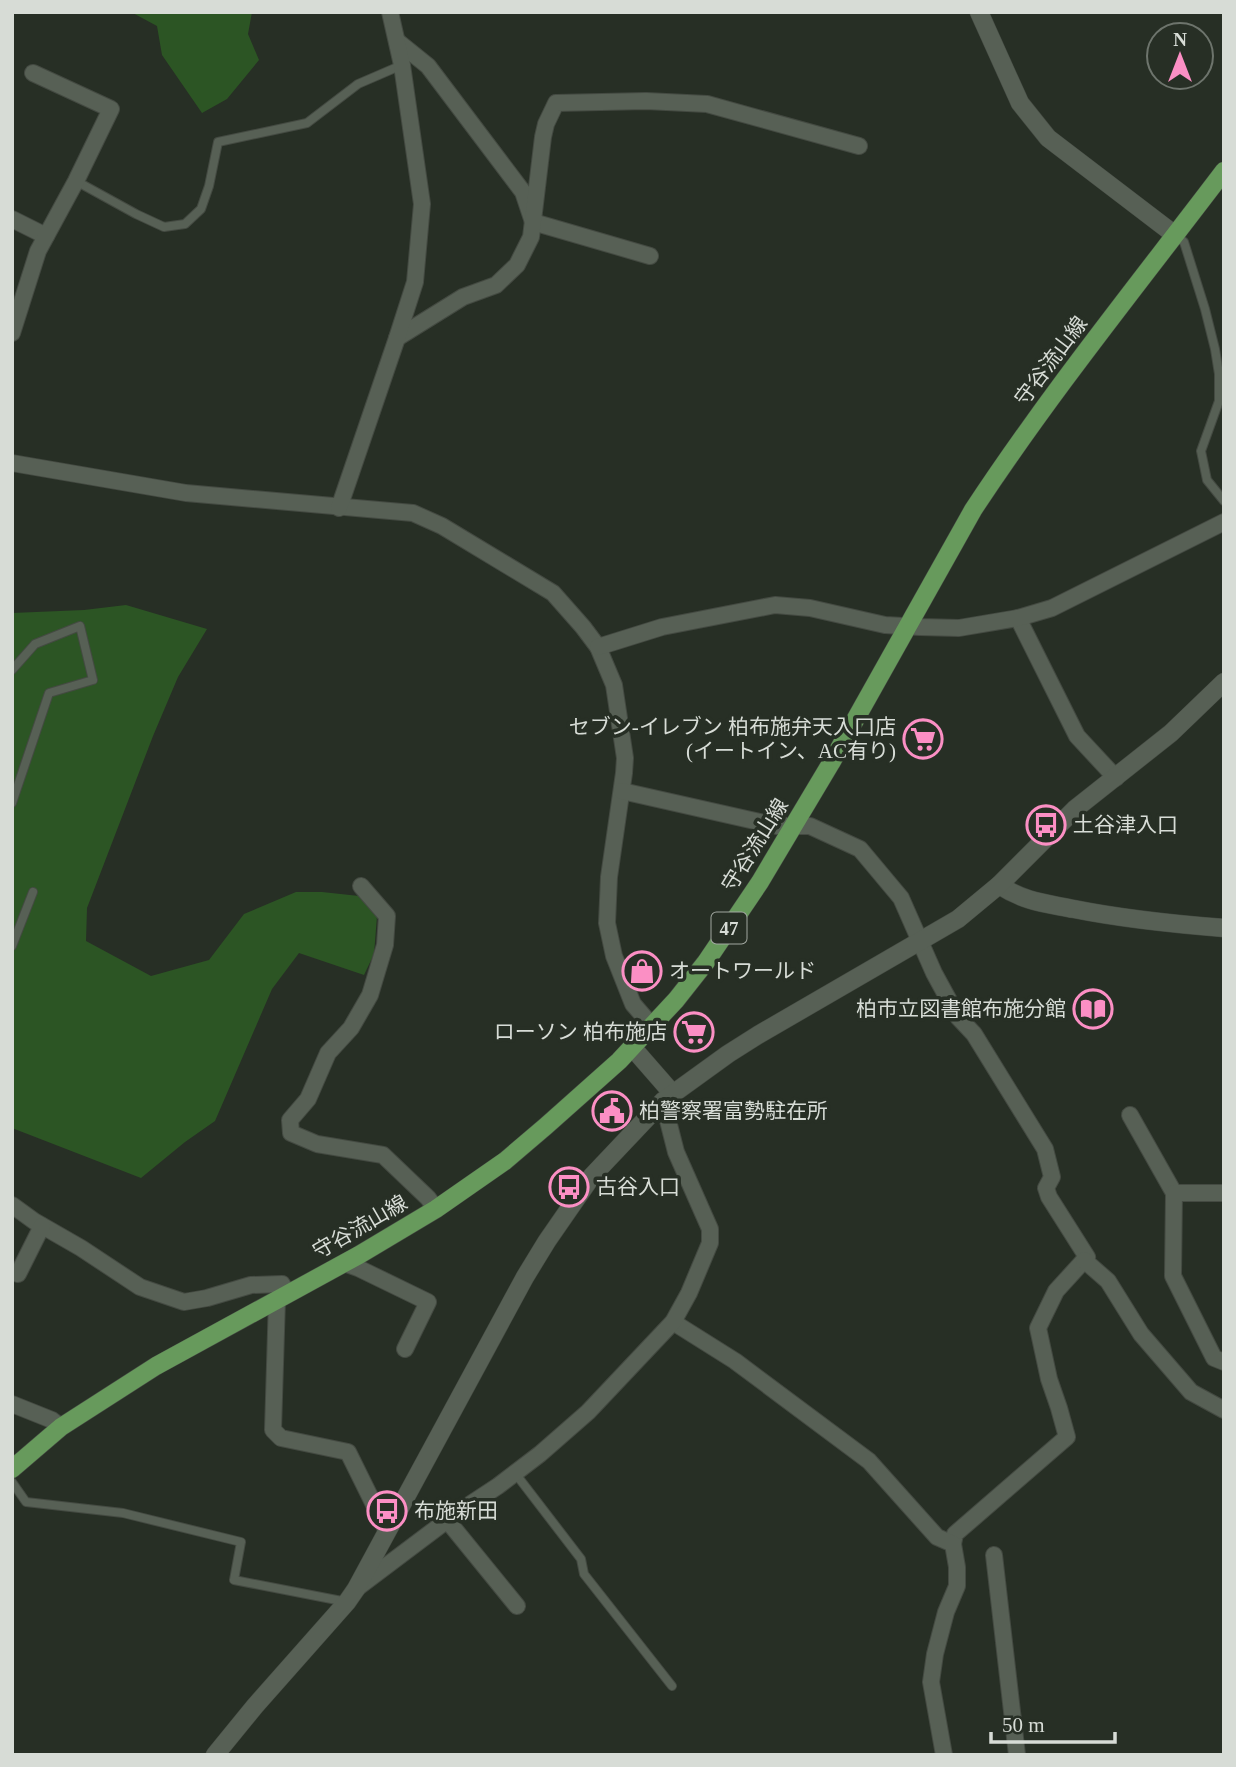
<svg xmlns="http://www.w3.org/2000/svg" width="1236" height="1767" font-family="'Times New Roman','Noto Sans JP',serif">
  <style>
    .green { fill: #2c5524 }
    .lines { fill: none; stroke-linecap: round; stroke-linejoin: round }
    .lane-casing { stroke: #444a42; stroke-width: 10 }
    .street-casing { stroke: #444a42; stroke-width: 18 }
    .secondary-casing { stroke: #444a42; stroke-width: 19 }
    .primary-casing { stroke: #444a42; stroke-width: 19 }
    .lane { stroke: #576055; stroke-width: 8 }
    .street { stroke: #576055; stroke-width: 16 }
    .secondary { stroke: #576055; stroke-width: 18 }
    .primary { stroke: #679a5c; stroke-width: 18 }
    .labels { text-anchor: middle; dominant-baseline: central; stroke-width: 7; stroke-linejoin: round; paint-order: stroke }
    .shield { fill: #272f25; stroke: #a2a8a1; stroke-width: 2 }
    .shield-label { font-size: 19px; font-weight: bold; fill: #d7dcd6 }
    .street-label { font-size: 21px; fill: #d7dcd6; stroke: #272f25 }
    .poi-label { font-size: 21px; fill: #d7dcd6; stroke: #272f25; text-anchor: start }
  </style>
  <rect width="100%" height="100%" fill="#272f25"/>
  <g class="green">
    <polygon points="131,12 252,12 248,34 259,60 227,99 202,113 162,55 157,26"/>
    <polygon points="126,605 207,629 178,677 153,736 87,908 86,941 151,976 209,960 244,914 296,892 322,892 359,896 377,916 374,954 364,975 299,953 272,989 215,1121 185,1142 141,1178 12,1128 12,613 84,610"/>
  </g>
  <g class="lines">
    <g class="lane-casing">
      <g id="lane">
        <polyline points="76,181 136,214 164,227 185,224 201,209 209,186 218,142 307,123 358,84 402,65"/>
        <polyline points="1175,235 1184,242 1205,309 1215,349 1219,374 1219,401 1201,451 1207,480 1224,501"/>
        <polyline points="12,670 35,644 80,626 93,680 49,693 12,803"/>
        <polyline points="12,946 33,892"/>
        <polyline points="515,1473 581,1559 584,1574 672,1686"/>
        <polyline points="12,1482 26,1502 123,1513 241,1542 234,1580 347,1602"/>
      </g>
    </g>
    <g class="street-casing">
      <g id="street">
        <polyline points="397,41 428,66 523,192 533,222 650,256"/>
        <polyline points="12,219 46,236"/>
        <polyline points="12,333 38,251 76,181 111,109 33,73"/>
        <polyline points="397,338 463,297 496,285 517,265 531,237 543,137 546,124 556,103 646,101 707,104 859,146"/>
        <polyline points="12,463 186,493 413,513 442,526 553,593 583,627 598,647 614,685 625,758 624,773 609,877 607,923 614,956 633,1004 652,1026"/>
        <polyline points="339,508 397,338 415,282 422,204 402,65 390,12"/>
        <polyline points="1018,618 1077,736 1116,778"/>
        <polyline points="598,647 662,627 775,605 810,608 885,625 920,627 959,628 1018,618 1052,608 1224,522"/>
        <polyline points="622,791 777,826 810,826 860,849 901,898 934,973 958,1017 974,1034 1045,1149 1052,1177 1046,1188 1049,1197 1087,1257 1056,1291 1038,1328 1049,1379 1059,1408 1067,1437 955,1534 953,1544"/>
        <polyline points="361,886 387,916 385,945 370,995 351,1028 328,1053 308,1099 290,1120 291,1133 317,1144 383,1155 428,1198 436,1209"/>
        <polyline points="1130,1115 1174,1193"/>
        <polyline points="1224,1193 1174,1193 1173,1276 1214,1358 1224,1362"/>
        <polyline points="12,1205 34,1221 81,1248 140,1287 184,1302 207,1298 251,1285 282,1284 287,1294"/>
        <polyline points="1084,1260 1108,1281 1141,1334 1191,1392 1224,1410"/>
        <polyline points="344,1263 358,1268 428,1302 405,1349"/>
        <polyline points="18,1274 42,1226"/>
        <polyline points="277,1299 273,1430 281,1438 348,1452 387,1531"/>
        <polyline points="673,1322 735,1361 869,1461 937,1537 953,1544 957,1567 957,1586 946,1612 935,1654 931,1682 944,1755"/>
        <polyline points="12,1404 52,1420 61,1427"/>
        <polyline points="447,1520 517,1606"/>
        <polyline points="994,1555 1017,1755"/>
        <polyline points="357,1588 454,1515 498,1486 540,1454 588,1412 673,1322 689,1293 710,1243 710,1229 676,1152 663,1101"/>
      </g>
    </g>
    <g class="secondary-casing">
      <g id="secondary">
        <polyline points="979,12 1020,103 1048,138 1175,235"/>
        <path d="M 999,885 C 1025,902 1044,903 1074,909 C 1124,919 1173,924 1224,928"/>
        <polyline points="632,1047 673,1094"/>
        <polyline points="215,1755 255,1706 347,1602 356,1589 525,1277 547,1241 592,1176 663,1101 728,1054 758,1035 958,919 999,885 1075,809 1171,733 1224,682"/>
      </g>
    </g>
    <g class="primary-casing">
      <path id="primary" d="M 12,1469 L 61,1427 L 156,1366 L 359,1255 L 436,1209 L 505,1161 L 546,1126 L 619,1061 L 676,1000 L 706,962 L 760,882 L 831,763 L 973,510 C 1050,393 1139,283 1224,171"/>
    </g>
    <use href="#lane" class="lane"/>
    <use href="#street" class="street"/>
    <use href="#secondary" class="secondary"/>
    <use href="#primary" class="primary"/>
  </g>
  <defs>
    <g id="supermarket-ring" transform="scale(2.0125)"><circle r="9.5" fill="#272f25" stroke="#fb8fc4" stroke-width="1.5"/><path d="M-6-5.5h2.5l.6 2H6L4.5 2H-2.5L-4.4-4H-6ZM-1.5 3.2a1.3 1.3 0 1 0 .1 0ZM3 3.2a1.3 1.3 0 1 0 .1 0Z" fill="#fb8fc4"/></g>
    <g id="bus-ring" transform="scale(2.0125)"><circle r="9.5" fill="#272f25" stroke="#fb8fc4" stroke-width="1.5"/><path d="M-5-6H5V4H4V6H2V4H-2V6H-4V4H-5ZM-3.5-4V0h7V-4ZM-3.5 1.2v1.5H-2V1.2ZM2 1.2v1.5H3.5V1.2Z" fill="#fb8fc4"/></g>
    <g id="shop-ring" transform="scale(2.0125)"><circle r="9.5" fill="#272f25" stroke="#fb8fc4" stroke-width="1.5"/><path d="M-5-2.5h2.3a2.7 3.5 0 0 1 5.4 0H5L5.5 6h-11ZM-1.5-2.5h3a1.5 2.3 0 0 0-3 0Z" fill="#fb8fc4"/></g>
    <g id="library-ring" transform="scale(2.0125)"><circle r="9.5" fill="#272f25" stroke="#fb8fc4" stroke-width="1.5"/><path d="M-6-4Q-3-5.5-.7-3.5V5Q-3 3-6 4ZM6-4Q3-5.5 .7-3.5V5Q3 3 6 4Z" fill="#fb8fc4"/></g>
    <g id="civic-ring" transform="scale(2.0125)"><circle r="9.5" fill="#272f25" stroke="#fb8fc4" stroke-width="1.5"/><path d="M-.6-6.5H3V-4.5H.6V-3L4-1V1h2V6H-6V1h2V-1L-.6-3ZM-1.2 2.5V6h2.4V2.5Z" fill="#fb8fc4"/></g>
  </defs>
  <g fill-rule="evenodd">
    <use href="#supermarket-ring" x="923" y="739"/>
    <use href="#bus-ring" x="1046" y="825"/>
    <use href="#shop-ring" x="642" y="971"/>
    <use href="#library-ring" x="1093" y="1009"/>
    <use href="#supermarket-ring" x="694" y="1032"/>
    <use href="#civic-ring" x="612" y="1111"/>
    <use href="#bus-ring" x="569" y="1187"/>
    <use href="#bus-ring" x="387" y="1511"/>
  </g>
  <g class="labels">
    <rect class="shield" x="711.5" y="912.5" width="35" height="31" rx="5"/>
    <g class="shield-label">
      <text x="729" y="928">47</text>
    </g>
    <g class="street-label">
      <text transform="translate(1051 361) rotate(-53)">守谷流山線</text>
      <text transform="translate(755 845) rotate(-58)">守谷流山線</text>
      <text transform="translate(360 1227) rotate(-30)">守谷流山線</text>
    </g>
    <g class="poi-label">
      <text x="896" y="727" text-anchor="end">セブン-イレブン 柏布施弁天入口店<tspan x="896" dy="24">(イートイン、AC有り)</tspan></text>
      <text x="1073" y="825">土谷津入口</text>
      <text x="669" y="971">オートワールド</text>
      <text x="1066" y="1009" text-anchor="end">柏市立図書館布施分館</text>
      <text x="667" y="1032" text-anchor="end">ローソン 柏布施店</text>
      <text x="639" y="1111">柏警察署富勢駐在所</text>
      <text x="596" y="1187">古谷入口</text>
      <text x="414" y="1511">布施新田</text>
    </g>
  </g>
  <rect width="1236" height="1767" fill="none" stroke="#d7dcd6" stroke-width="28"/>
  <g transform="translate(1180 56)"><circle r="33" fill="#272f25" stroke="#6d746c" stroke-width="2"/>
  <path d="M0-5L12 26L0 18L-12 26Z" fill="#fb8fc4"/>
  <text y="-10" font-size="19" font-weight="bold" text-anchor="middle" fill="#d7dcd6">N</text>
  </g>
  <path d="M991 1732v10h124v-10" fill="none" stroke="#d7dcd6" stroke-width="3.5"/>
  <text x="1002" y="1732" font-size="21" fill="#d7dcd6" stroke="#272f25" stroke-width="5" paint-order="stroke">50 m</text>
</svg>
